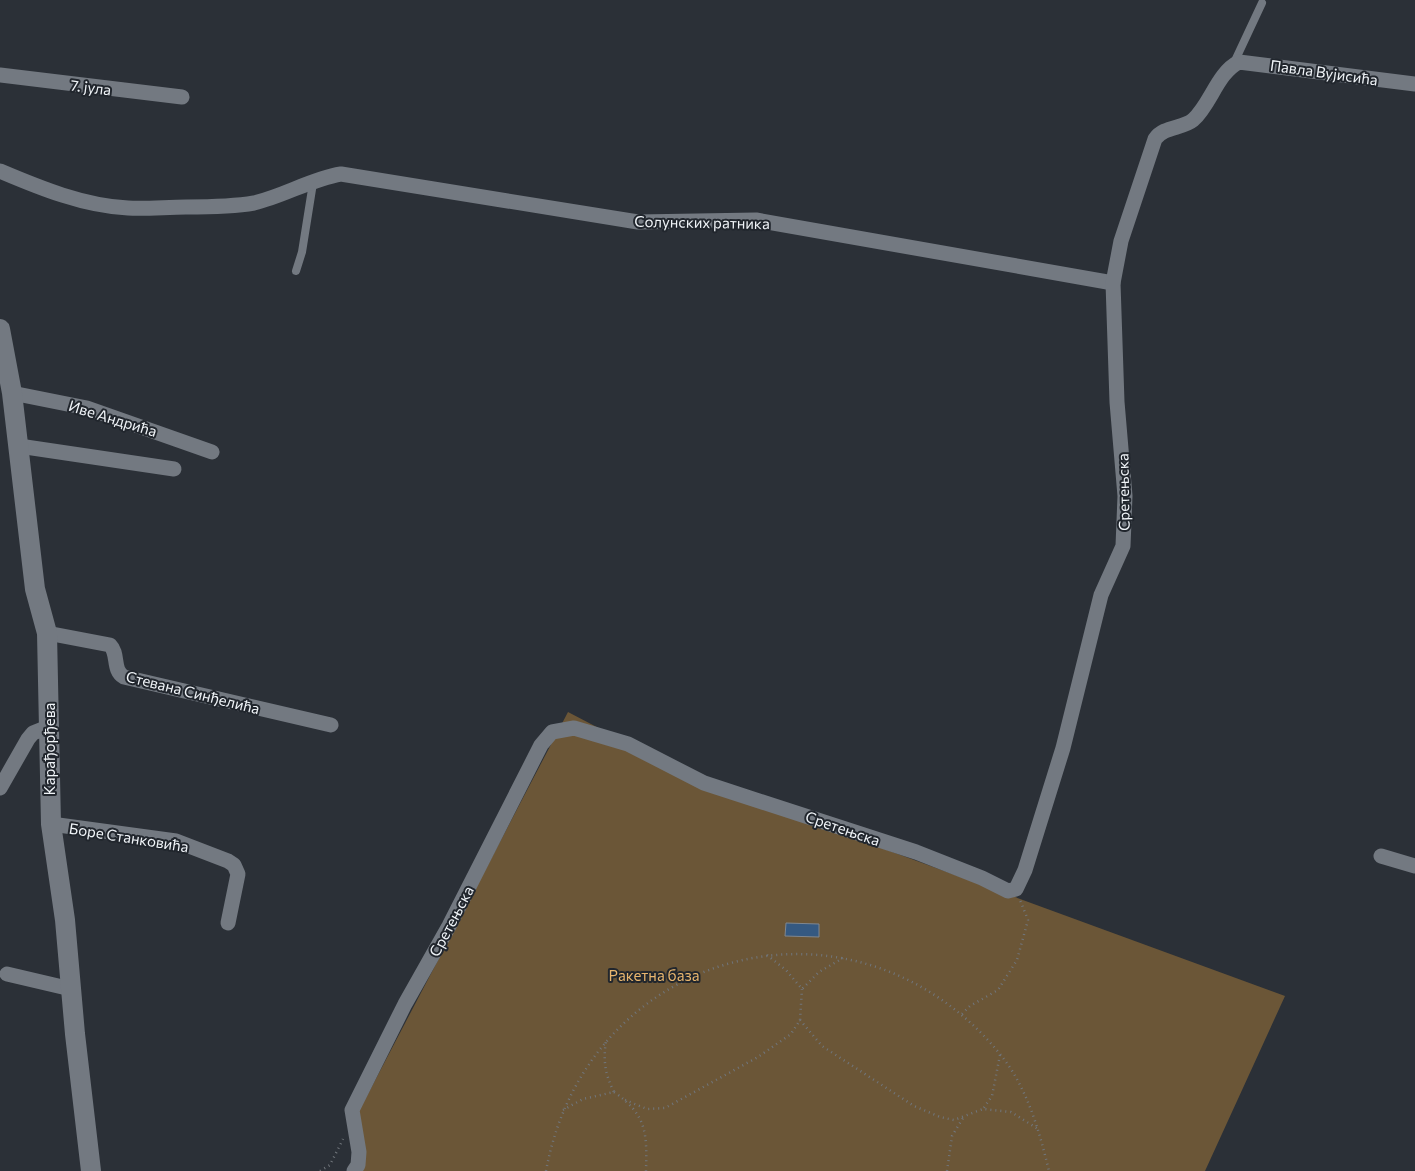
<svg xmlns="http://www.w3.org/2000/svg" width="1415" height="1171" font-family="Commissioner,sans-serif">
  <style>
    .green { fill: #6b5637 }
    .building { fill: #355981; stroke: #80878f }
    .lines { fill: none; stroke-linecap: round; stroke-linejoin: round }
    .path { stroke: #71767c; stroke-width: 2.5; stroke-dasharray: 1 4; stroke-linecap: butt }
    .lane { stroke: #737981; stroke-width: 8 }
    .street { stroke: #737981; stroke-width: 15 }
    .secondary { stroke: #737981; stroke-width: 20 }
    .labels { text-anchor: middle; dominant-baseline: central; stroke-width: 4; stroke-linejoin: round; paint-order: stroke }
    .street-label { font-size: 15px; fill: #f0f4f8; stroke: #21262d }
    .park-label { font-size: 15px; fill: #e9b66e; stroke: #21262d }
  </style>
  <rect width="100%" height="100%" fill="#2b3037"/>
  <polygon class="green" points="568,712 704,783 1285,996 1205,1171 359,1171 358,1113"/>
  <polygon class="building" points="786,923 819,924 819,937 785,936"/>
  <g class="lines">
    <g class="path">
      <polyline points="767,955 786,970 802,989 819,972 843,958"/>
      <polyline points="962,1014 970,1006 998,990 1017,960 1028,920 1020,900"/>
      <polyline points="800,1020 822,1046 914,1106 940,1117 954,1120 983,1109"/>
      <polyline points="1000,1055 992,1096 983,1109 1011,1112 1038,1129"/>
      <path d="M 614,1092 C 647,1115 647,1133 646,1171"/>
      <polyline points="625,1100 647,1109 665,1108 758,1057 791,1034 800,1020 802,989"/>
      <path d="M 563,1110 L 583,1099 L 614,1092 C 605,1074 603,1061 606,1041"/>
      <polyline points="320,1171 330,1165 343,1139"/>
      <path d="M 546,1171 C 587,947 855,877 1000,1054 C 1027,1087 1039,1130 1049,1171"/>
      <polyline points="947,1171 952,1136 963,1118"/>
    </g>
    <g class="lane">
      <polyline points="1233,65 1262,3"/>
      <polyline points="296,271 302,252 313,183"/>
    </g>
    <g class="street">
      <polyline points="0,75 182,97"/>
      <path d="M 0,171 C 40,188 84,206 128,208 C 147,209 167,207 186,207 C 208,207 232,207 254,203 C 284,196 311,179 341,174 L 638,222 L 756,220 L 1113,283"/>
      <polyline points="12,393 87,408 212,452"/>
      <polyline points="19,446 174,469"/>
      <path d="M 47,633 L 110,645 C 119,654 112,670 124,677 L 331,725"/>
      <polyline points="0,788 28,739 33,733 48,727"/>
      <polyline points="51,824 176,841 228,861 234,865 238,874 228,923"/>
      <polyline points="1381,856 1415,866"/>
      <polyline points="7,974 71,989"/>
      <path d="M 354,1171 L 358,1165 L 359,1152 L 352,1110 L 405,1004 L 449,926 L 541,745 L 552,732 L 574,728 L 628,744 L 704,783 L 916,852 L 982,878 L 1008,891 L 1016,889 L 1025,870 L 1063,748 L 1101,595 L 1123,546 L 1125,496 L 1117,402 L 1113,283 L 1121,241 L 1155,139 C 1164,126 1182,129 1193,120 C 1211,104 1217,73 1239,62 L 1415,84"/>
    </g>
    <polyline class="secondary" points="0,329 12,393 35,589 47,633 51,824 65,920 75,1034 91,1171"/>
  </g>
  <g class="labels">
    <g class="street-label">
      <text transform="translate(1324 72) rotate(8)">Павла Вујисића</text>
      <text transform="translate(91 87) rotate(7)">7. јула</text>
      <text transform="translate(702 222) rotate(1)">Солунских ратника</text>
      <text transform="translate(113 418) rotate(17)">Иве Андрића</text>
      <text transform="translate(1123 492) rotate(-91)">Сретењска</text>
      <text transform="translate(193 692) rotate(14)">Стевана Синђелића</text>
      <text transform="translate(49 749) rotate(-90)">Карађорђева</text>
      <text transform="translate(843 828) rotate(19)">Сретењска</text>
      <text transform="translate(129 837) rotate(9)">Боре Станковића</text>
      <text transform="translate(451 921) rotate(-62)">Сретењска</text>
    </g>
    <g class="park-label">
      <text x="654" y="975">Ракетна база</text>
    </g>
  </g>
</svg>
